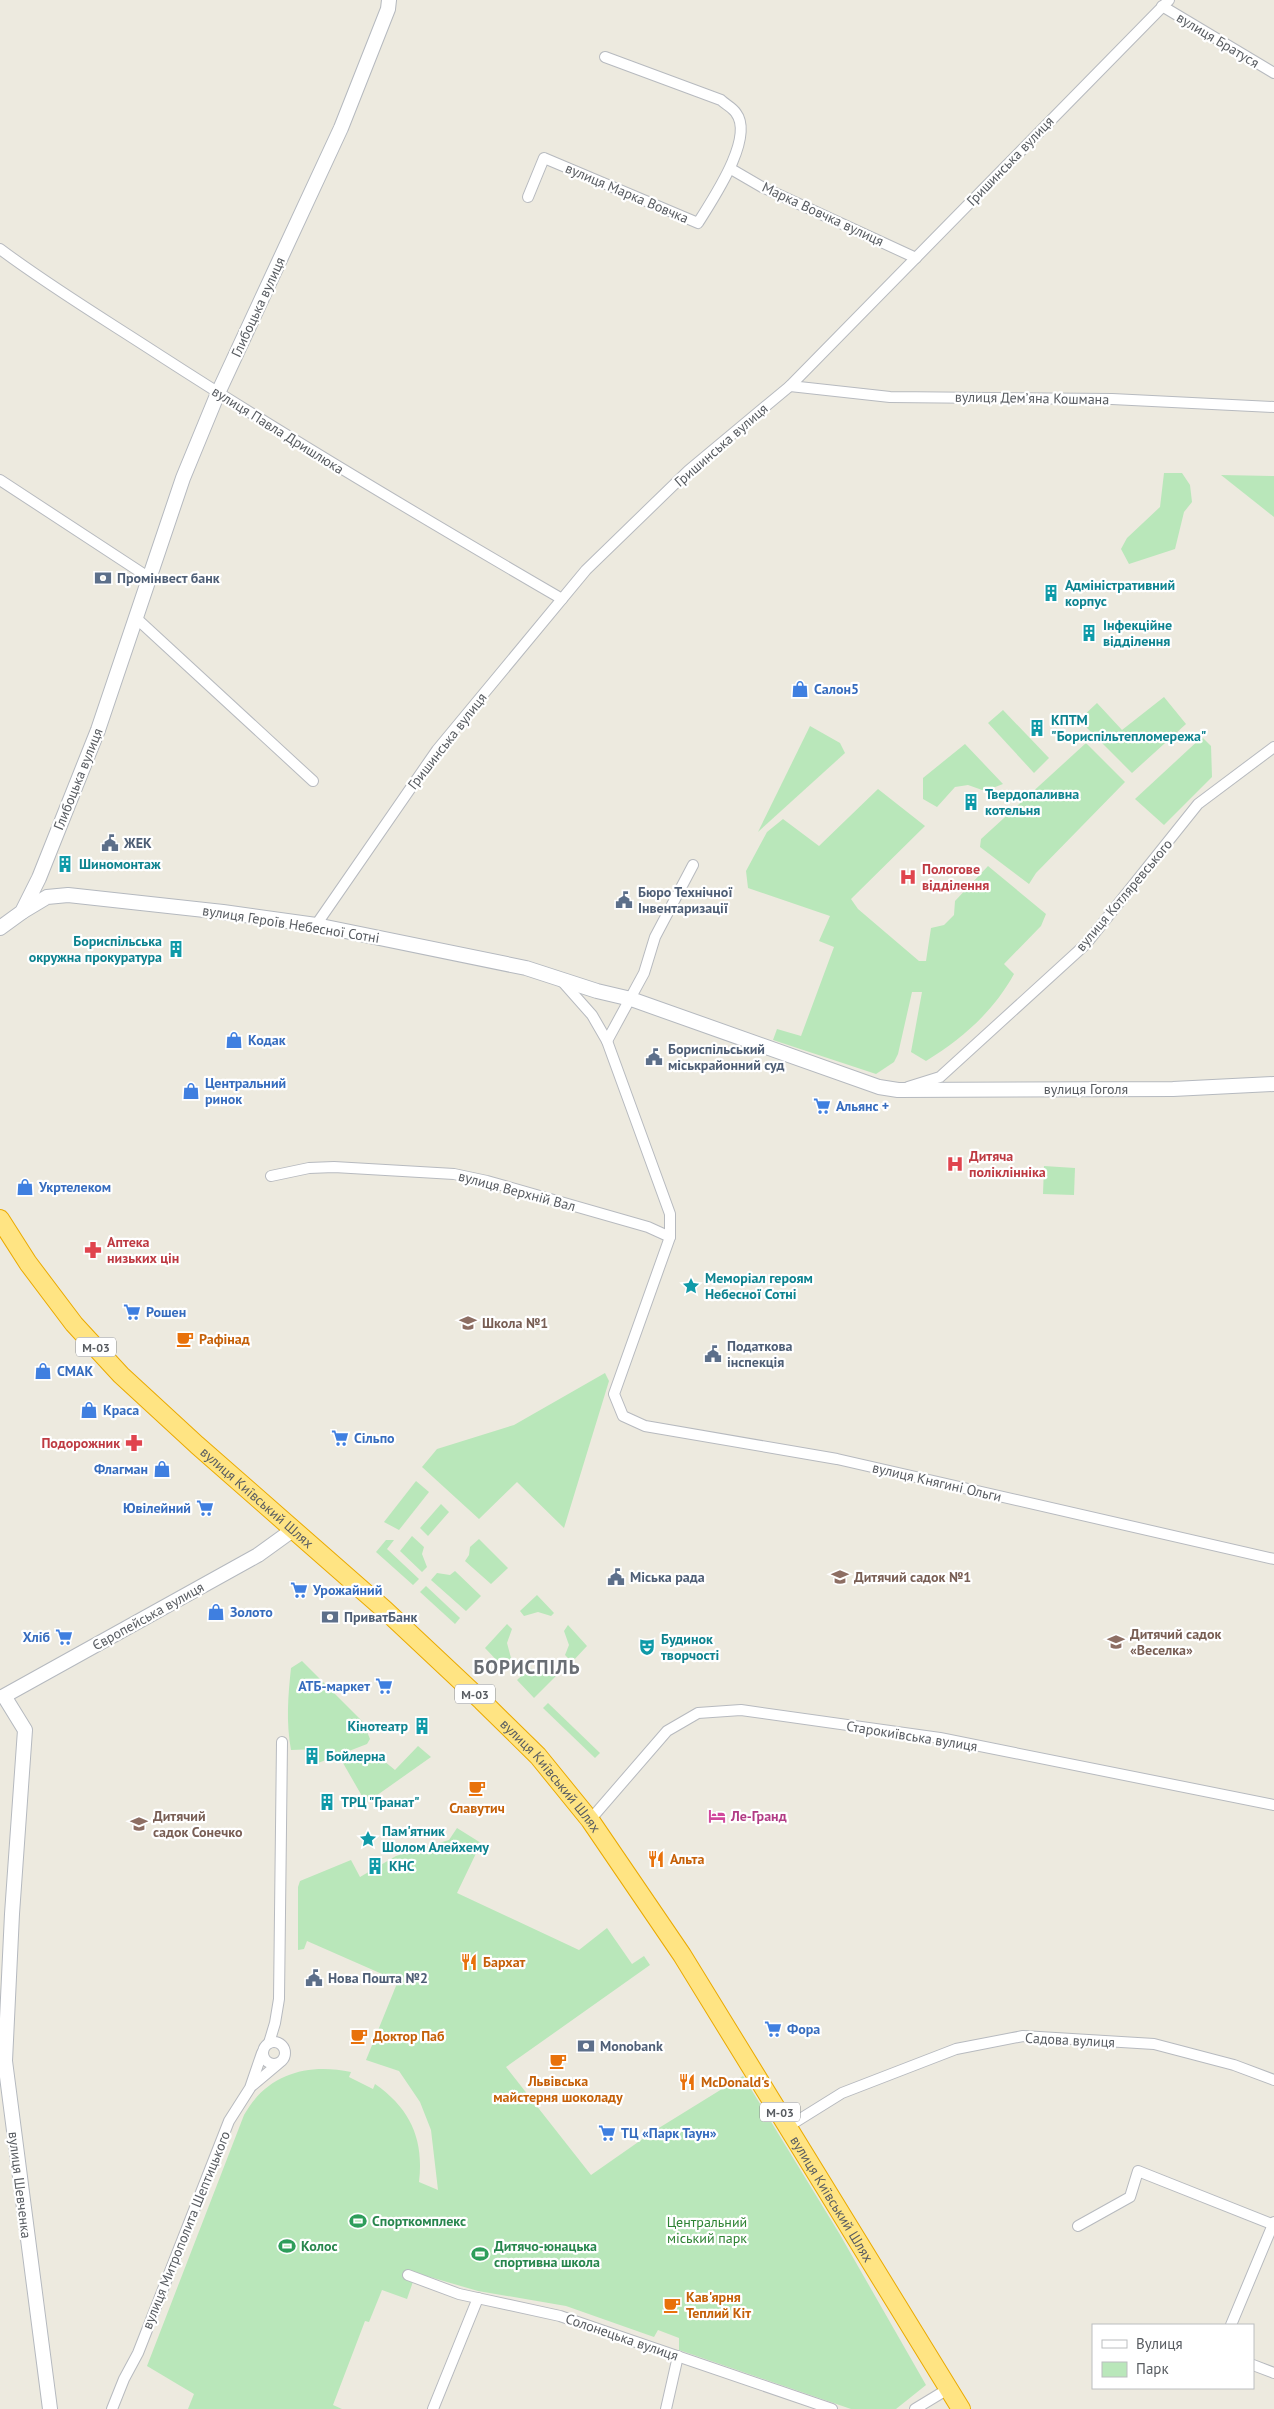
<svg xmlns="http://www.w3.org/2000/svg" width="1274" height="2409" font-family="'PT Sans',sans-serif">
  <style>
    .green { fill: #b9e7ba }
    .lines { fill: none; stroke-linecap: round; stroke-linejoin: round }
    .street-casing { stroke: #b7babf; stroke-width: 12 }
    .secondary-casing { stroke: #b5b9bf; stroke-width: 16 }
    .highway-casing { stroke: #ebaa00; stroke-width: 20 }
    .street { stroke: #fff; stroke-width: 10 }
    .secondary { stroke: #fff; stroke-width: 14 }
    .highway { stroke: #ffe483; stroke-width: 18 }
    .labels { text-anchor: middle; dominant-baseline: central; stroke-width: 4.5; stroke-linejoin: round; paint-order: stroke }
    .shield { fill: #fff; stroke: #8a8d90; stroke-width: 1 }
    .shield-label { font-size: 12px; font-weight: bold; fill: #585c61 }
    .street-label { font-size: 14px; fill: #585c61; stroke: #fff }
    .service-label { font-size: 14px; font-weight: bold; fill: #4e5e75; stroke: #fff; text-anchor: start }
    .culture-label { font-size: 14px; font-weight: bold; fill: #0d838f; stroke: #fff; text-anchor: start }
    .shop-label { font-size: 14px; font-weight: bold; fill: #366cbe; stroke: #fff; text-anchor: start }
    .health-label { font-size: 14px; font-weight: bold; fill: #be3a42; stroke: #fff; text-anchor: start }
    .education-label { font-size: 14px; font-weight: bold; fill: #785e54; stroke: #fff; text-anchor: start }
    .food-label { font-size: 14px; font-weight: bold; fill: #c56008; stroke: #fff; text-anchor: start }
    .hotel-label { font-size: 14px; font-weight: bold; fill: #b23c85; stroke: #fff; text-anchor: start }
    .leisure-label { font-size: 14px; font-weight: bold; fill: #27864d; stroke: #fff; text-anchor: start }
    .park-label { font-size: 14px; fill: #2e8334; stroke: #fff }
    .district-label { font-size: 19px; font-weight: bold; letter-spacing: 1px; fill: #696e74; stroke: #fff }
  </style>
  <rect width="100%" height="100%" fill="#edeadf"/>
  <g class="green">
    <polygon points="1164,473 1182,473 1190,485 1192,502 1184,512 1175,549 1129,564 1121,549 1127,538 1160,507"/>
    <polygon points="1221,475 1274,476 1274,517"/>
    <polygon points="1164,697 1186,724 1132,773 1079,720 1097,703 1122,730"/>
    <polygon points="1003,710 1049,758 1034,773 988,723"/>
    <polygon points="810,726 840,743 845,753 758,832"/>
    <polygon points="1202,737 1211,746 1212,777 1164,825 1135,799"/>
    <polygon points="1086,743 1125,782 1036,873 1029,884 980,847 981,839"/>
    <polygon points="965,744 1003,784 985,791 968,785 955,787 937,807 923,799 923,778"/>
    <path d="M 878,789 L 925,826 L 851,899 L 858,909 L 919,961 L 926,961 L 931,928 L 944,925 L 954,915 L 955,901 L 988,866 L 1046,914 L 1041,926 L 1004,964 L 1014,974 C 993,1012 962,1039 926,1061 L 911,1052 L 922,992 L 912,992 L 898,1054 L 894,1062 L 876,1074 L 773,1040 L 777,1029 L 801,1036 L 834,947 L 819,941 L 830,916 L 748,888 L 746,871 L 767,832 L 783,819 L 819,846 Z"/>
    <polygon points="1044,1166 1075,1168 1074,1195 1043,1194"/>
    <polygon points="605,1373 609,1381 564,1528 517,1482 479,1519 422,1467 437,1449 514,1425"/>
    <polygon points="416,1481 429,1492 399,1530 384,1522"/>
    <polygon points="441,1504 449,1512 428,1536 420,1528"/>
    <polygon points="412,1536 424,1547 422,1554 427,1567 422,1572 400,1551"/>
    <polygon points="479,1539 508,1568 491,1584 465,1561 469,1555 470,1547"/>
    <polygon points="386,1540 394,1540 387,1549 419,1579 413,1585 376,1552"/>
    <polygon points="455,1571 481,1596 466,1611 431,1580 437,1573 450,1575"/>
    <polygon points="426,1586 460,1618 455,1624 420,1592"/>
    <polygon points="537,1595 554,1613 551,1616 538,1612 524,1616 520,1611"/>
    <polygon points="507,1624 512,1629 507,1643 511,1658 503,1667 485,1648"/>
    <polygon points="568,1625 587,1646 572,1662 565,1655 569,1645 564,1631"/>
    <path d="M 302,1661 L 363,1722 L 370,1739 L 367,1744 L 318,1763 L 317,1749 L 291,1750 C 286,1722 288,1696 291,1668 Z"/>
    <path d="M 530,1668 C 538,1673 543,1674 551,1669 L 557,1675 L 534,1698 L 517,1680 Z"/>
    <polygon points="548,1703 600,1753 595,1758 543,1708"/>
    <polygon points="418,1746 431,1757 366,1803 343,1763 373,1752 395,1770"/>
    <path d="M 457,1828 L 481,1843 L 457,1893 L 579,1950 L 607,1928 L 632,1964 L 644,1956 L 650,1965 L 506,2067 L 591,2175 L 654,2131 L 743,2076 L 839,2233 L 926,2385 L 896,2409 L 851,2409 L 679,2350 L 679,2338 L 658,2330 L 654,2337 L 566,2306 L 478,2291 L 416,2273 L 407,2299 L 382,2290 L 369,2322 L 365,2321 L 333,2405 L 342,2409 L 188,2409 L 194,2394 L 147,2366 L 244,2115 C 267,2074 307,2063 351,2072 L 349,2077 L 373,2089 L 375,2084 C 411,2109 424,2140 419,2182 L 438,2190 L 431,2130 L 420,2102 L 399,2071 L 366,2060 L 398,1981 L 307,1941 L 304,1949 L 298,1950 L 298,1887 L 300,1881 L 351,1860 L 360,1877 L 396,1856 L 449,1840 Z"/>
  </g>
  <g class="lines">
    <g class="street-casing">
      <g id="street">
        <polyline points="1162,6 1274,73"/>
        <polyline points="731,169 762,187 916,258"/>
        <path d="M 528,197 L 544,158 L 698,223 C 712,200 755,138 736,113 C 733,108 725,104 721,100 L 605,57"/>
        <path d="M 0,249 C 52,288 109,322 164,358 C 294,442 428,521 562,599"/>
        <polyline points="790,386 890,397 1112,399 1274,407"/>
        <polyline points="0,480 148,577"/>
        <polyline points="136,618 313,781"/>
        <polyline points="316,925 437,750 586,570 689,470 790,386 1169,0"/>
        <polyline points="561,980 592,1015 607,1041 670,1214 670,1237 614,1394 623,1416 645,1426 837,1459 1274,1559"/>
        <polyline points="607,1041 644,973 655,937 693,865"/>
        <polyline points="908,1087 940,1077 1086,944 1198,804 1274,747"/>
        <polyline points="271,1176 309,1168 334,1167 454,1174 487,1181 648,1227 670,1237"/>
        <polyline points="590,1820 667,1731 698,1713 741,1710 940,1738 1274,1805"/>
        <circle cx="274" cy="2053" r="11"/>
        <polyline points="269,2043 275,2023 279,1999 282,1742"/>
        <polyline points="253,2085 278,2064"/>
        <polyline points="789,2126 842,2093 956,2049 1023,2036 1154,2044 1234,2065 1274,2080"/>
        <polyline points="1078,2226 1130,2197 1138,2171 1274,2225"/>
        <polyline points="408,2275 459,2294 560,2316 832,2409"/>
        <polyline points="1231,2325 1274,2222"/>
        <polyline points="1253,2365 1274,2373"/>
        <polyline points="112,2409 124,2379 138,2353 229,2121 250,2088 262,2053"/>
        <polyline points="433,2409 478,2298"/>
        <polyline points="666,2409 678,2356"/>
        <polyline points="915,2409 943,2392 951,2392"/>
      </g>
    </g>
    <g class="secondary-casing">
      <g id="secondary">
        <polyline points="22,912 47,897 68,895 223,912 316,925 526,968 597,991 631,999 879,1087 898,1090 1173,1089 1274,1084"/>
        <polyline points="0,928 22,912 39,878 98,730 183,478 218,393 341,128 388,9 389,0"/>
        <polyline points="50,2409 5,2061 12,1914 25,1730 4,1696 258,1555 294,1529"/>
      </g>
    </g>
    <g class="highway-casing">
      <g id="highway">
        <path id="s1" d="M 0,1219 L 28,1263 L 74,1324 L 121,1375 L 197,1445 L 385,1610 L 482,1701 L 538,1756 L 590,1820 L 682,1955 L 961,2409"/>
      </g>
    </g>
    <use href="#street" class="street"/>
    <use href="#secondary" class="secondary"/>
    <use href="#highway" class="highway"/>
  </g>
  <defs>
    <g id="bank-bare" transform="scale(1.35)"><path d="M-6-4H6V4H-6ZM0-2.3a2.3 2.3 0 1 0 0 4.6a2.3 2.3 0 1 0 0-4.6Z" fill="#5c6f8a" stroke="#fff" stroke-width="2.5" paint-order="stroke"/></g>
    <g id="building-bare" transform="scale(1.35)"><path d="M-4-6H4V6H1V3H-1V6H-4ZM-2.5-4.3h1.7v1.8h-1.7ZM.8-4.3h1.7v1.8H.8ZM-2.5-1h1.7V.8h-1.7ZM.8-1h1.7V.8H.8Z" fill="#0f9aa8" stroke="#fff" stroke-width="2.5" paint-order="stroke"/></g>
    <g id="shop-bare" transform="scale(1.35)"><path d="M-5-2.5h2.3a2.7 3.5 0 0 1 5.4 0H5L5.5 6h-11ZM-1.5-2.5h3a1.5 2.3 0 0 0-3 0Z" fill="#3f7fe0" stroke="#fff" stroke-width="2.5" paint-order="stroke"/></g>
    <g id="civic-bare" transform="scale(1.35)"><path d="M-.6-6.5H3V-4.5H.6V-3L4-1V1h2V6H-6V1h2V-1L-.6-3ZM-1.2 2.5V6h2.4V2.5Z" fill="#5c6f8a" stroke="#fff" stroke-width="2.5" paint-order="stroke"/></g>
    <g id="hospital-bare" transform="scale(1.35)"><path d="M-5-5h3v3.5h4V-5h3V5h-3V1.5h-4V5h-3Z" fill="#e0444e" stroke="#fff" stroke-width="2.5" paint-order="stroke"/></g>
    <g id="supermarket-bare" transform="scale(1.35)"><path d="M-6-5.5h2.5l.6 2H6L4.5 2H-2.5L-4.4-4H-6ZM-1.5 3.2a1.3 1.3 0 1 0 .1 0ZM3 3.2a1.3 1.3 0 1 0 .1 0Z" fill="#3f7fe0" stroke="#fff" stroke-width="2.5" paint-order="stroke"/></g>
    <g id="pharmacy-bare" transform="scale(1.35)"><path d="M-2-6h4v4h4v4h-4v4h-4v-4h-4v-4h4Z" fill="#e0444e" stroke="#fff" stroke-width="2.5" paint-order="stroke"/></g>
    <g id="sight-bare" transform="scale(1.35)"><path d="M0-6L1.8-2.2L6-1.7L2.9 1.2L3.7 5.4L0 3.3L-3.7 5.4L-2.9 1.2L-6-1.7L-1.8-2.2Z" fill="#0f9aa8" stroke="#fff" stroke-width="2.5" paint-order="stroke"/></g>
    <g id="school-bare" transform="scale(1.35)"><path d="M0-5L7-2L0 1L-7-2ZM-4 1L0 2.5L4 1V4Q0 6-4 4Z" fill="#8d6e63" stroke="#fff" stroke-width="2.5" paint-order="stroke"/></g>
    <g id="cafe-bare" transform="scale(1.35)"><path d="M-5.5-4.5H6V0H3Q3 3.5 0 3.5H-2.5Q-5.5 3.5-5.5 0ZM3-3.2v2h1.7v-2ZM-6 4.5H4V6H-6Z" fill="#e8710a" stroke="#fff" stroke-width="2.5" paint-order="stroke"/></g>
    <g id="theatre-bare" transform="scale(1.35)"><path d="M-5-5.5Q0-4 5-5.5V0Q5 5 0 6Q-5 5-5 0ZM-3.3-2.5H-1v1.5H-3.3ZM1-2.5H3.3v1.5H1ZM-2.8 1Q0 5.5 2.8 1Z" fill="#0f9aa8" stroke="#fff" stroke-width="2.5" paint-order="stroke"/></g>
    <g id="hotel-bare" transform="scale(1.35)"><path d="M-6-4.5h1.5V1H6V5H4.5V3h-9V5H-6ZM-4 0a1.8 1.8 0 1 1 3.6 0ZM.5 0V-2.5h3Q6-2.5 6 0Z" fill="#d1479c" stroke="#fff" stroke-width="2.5" paint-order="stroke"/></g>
    <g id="restaurant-bare" transform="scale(1.35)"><path d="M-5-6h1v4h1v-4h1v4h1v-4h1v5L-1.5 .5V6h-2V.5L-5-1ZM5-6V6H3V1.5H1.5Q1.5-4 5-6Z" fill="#e8710a" stroke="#fff" stroke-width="2.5" paint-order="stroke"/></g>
    <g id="stadium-bare" transform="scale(1.35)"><path d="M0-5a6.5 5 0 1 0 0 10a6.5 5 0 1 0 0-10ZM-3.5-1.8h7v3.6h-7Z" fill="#2e9e5b" stroke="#fff" stroke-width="2.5" paint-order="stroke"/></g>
  </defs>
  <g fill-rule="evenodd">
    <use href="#bank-bare" x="103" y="578"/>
    <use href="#building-bare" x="1051" y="593"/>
    <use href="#building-bare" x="1089" y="633"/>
    <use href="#shop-bare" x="800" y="689"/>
    <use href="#building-bare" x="1037" y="728"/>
    <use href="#building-bare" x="971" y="802"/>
    <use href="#civic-bare" x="110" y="843"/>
    <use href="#building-bare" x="65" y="864"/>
    <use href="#hospital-bare" x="908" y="877"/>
    <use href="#civic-bare" x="624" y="900"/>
    <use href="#building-bare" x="176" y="949"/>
    <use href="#shop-bare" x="234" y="1040"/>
    <use href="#civic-bare" x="654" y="1057"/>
    <use href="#shop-bare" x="191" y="1091"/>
    <use href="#supermarket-bare" x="822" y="1106"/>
    <use href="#hospital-bare" x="955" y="1164"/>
    <use href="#shop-bare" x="25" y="1187"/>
    <use href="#pharmacy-bare" x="93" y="1250"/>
    <use href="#sight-bare" x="691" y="1286"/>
    <use href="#supermarket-bare" x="132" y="1312"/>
    <use href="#school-bare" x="468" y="1323"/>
    <use href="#cafe-bare" x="185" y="1339"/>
    <use href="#civic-bare" x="713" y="1354"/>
    <use href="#shop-bare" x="43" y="1371"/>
    <use href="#shop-bare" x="89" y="1410"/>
    <use href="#supermarket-bare" x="340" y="1438"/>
    <use href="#pharmacy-bare" x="134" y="1443"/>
    <use href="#shop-bare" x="162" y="1469"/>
    <use href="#supermarket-bare" x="205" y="1508"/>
    <use href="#civic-bare" x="616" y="1577"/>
    <use href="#school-bare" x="840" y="1577"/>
    <use href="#supermarket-bare" x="299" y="1590"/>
    <use href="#shop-bare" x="216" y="1612"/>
    <use href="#bank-bare" x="330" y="1617"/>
    <use href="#supermarket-bare" x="64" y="1637"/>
    <use href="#school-bare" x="1116" y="1642"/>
    <use href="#theatre-bare" x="647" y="1647"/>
    <use href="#supermarket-bare" x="384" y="1686"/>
    <use href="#building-bare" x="422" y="1726"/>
    <use href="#building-bare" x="312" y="1756"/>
    <use href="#cafe-bare" x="477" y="1788"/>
    <use href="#building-bare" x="327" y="1802"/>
    <use href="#hotel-bare" x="717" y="1816"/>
    <use href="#school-bare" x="139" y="1824"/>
    <use href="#sight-bare" x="368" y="1839"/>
    <use href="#restaurant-bare" x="656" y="1859"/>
    <use href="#building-bare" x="375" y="1866"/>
    <use href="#restaurant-bare" x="469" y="1962"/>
    <use href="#civic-bare" x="314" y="1978"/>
    <use href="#supermarket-bare" x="773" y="2029"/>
    <use href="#cafe-bare" x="359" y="2036"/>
    <use href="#bank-bare" x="586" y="2046"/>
    <use href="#cafe-bare" x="558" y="2061"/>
    <use href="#restaurant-bare" x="687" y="2082"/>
    <use href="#supermarket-bare" x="607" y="2133"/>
    <use href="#stadium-bare" x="358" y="2221"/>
    <use href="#stadium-bare" x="287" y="2246"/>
    <use href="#stadium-bare" x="480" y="2254"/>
    <use href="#cafe-bare" x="672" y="2305"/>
  </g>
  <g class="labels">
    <g class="shield">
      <rect x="76" y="1337.5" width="40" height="19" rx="4"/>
      <rect x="455" y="1684.5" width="40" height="19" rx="4"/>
      <rect x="760" y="2102.5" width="40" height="19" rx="4"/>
    </g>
    <g class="shield-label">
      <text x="96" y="1347">М-03</text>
      <text x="475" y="1694">М-03</text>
      <text x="780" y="2112">М-03</text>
    </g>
    <g class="street-label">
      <text transform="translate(1218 40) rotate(31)">вулиця Братуся</text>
      <text transform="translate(1010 161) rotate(-46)">Гришинська вулиця</text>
      <text transform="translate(627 193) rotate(23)">вулиця Марка Вовчка</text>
      <text transform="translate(823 214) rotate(25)">Марка Вовчка вулиця</text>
      <text transform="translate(258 307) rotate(-65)">Глибоцька вулиця</text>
      <text transform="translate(1032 398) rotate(1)">вулиця Демʼяна Кошмана</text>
      <text transform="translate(278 430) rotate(32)">вулиця Павла Дришлюка</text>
      <text transform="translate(721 445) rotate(-41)">Гришинська вулиця</text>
      <text transform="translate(447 741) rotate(-52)">Гришинська вулиця</text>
      <text transform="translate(78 779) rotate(-68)">Глибоцька вулиця</text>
      <text transform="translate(1124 895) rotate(-50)">вулиця Котляревського</text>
      <text transform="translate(291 924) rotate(9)">вулиця Героїв Небесної Сотні</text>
      <text x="1086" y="1089">вулиця Гоголя</text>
      <text transform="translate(517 1191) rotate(15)">вулиця Верхній Вал</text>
      <text transform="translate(937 1482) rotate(13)">вулиця Княгині Ольги</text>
      <text stroke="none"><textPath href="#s1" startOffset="381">вулиця Київський Шлях</textPath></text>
      <text transform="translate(148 1616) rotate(-29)">Європейська вулиця</text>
      <text transform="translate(912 1736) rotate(9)">Старокиївська вулиця</text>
      <text stroke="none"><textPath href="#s1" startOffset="786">вулиця Київський Шлях</textPath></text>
      <text transform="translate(1070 2040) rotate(3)">Садова вулиця</text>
      <text transform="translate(20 2185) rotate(83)">вулиця Шевченка</text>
      <text stroke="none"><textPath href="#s1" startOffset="1295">вулиця Київський Шлях</textPath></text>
      <text transform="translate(186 2230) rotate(-68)">вулиця Митрополита Шептицького</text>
      <text transform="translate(622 2337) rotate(19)">Солонецька вулиця</text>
    </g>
    <g class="service-label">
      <text x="117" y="578">Промінвест банк</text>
      <text x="124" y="843">ЖЕК</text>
      <text x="638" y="892">Бюро Технічної<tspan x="638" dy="16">Інвентаризації</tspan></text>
      <text x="668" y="1049">Бориспільський<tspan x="668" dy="16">міськрайонний суд</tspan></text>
      <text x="727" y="1346">Податкова<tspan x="727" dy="16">інспекція</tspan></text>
      <text x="630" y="1577">Міська рада</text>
      <text x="344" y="1617">ПриватБанк</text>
      <text x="328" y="1978">Нова Пошта №2</text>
      <text x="600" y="2046">Monobank</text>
    </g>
    <g class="culture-label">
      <text x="1065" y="585">Адміністративний<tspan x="1065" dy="16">корпус</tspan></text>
      <text x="1103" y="625">Інфекційне<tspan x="1103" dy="16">відділення</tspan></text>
      <text x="1051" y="720">КПТМ<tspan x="1051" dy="16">"Бориспільтепломережа"</tspan></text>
      <text x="985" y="794">Твердопаливна<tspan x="985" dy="16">котельня</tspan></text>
      <text x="79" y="864">Шиномонтаж</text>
      <text x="162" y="941" text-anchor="end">Бориспільська<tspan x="162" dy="16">окружна прокуратура</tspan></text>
      <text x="705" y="1278">Меморіал героям<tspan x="705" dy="16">Небесної Сотні</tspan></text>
      <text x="661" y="1639">Будинок<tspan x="661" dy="16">творчості</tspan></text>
      <text x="408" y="1726" text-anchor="end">Кінотеатр</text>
      <text x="326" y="1756">Бойлерна</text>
      <text x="341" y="1802">ТРЦ "Гранат"</text>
      <text x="382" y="1831">Пам'ятник<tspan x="382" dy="16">Шолом Алейхему</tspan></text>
      <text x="389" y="1866">КНС</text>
    </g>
    <g class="shop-label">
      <text x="814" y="689">Салон5</text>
      <text x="248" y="1040">Кодак</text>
      <text x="205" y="1083">Центральний<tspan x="205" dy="16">ринок</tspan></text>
      <text x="836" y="1106">Альянс +</text>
      <text x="39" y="1187">Укртелеком</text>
      <text x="146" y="1312">Рошен</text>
      <text x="57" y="1371">СМАК</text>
      <text x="103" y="1410">Краса</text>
      <text x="354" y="1438">Сільпо</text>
      <text x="148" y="1469" text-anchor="end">Флагман</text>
      <text x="191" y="1508" text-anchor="end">Ювілейний</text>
      <text x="313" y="1590">Урожайний</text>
      <text x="230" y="1612">Золото</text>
      <text x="50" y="1637" text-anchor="end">Хліб</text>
      <text x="370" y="1686" text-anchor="end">АТБ-маркет</text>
      <text x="787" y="2029">Фора</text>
      <text x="621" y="2133">ТЦ «Парк Таун»</text>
    </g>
    <g class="health-label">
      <text x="922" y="869">Пологове<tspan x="922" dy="16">відділення</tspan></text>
      <text x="969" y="1156">Дитяча<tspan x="969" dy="16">поліклінніка</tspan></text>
      <text x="107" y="1242">Аптека<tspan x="107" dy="16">низьких цін</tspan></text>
      <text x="120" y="1443" text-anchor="end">Подорожник</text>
    </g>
    <g class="education-label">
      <text x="482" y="1323">Школа №1</text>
      <text x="854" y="1577">Дитячий садок №1</text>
      <text x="1130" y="1634">Дитячий садок<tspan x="1130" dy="16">«Веселка»</tspan></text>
      <text x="153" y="1816">Дитячий<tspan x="153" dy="16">садок Сонечко</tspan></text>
    </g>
    <g class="food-label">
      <text x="199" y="1339">Рафінад</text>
      <text x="477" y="1808" text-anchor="middle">Славутич</text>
      <text x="670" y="1859">Альта</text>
      <text x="483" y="1962">Бархат</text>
      <text x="373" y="2036">Доктор Паб</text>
      <text x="558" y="2081" text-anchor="middle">Львівська<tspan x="558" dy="16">майстерня шоколаду</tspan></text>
      <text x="701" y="2082">McDonald's</text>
      <text x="686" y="2297">Кав'ярня<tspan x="686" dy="16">Теплий Кіт</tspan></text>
    </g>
    <g class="hotel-label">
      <text x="731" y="1816">Ле-Гранд</text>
    </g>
    <g class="leisure-label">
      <text x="372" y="2221">Спорткомплекс</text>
      <text x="301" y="2246">Колос</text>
      <text x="494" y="2246">Дитячо-юнацька<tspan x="494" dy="16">спортивна школа</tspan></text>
    </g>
    <g class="park-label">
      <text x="707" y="2222">Центральний<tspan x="707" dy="16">міський парк</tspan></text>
    </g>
    <g class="district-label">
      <text x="527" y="1667">БОРИСПІЛЬ</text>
    </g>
  </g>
  <rect x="1092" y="2324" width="162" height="65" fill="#ffffff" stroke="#bcbec0"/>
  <rect x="1102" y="2340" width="25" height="8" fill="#ffffff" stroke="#bcbec0"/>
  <text x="1136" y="2349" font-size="15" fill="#585c61">Вулиця</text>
  <rect x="1102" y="2362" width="25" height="15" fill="#b9e7ba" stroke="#bcbec0"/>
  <text x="1136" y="2374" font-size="15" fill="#585c61">Парк</text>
</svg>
